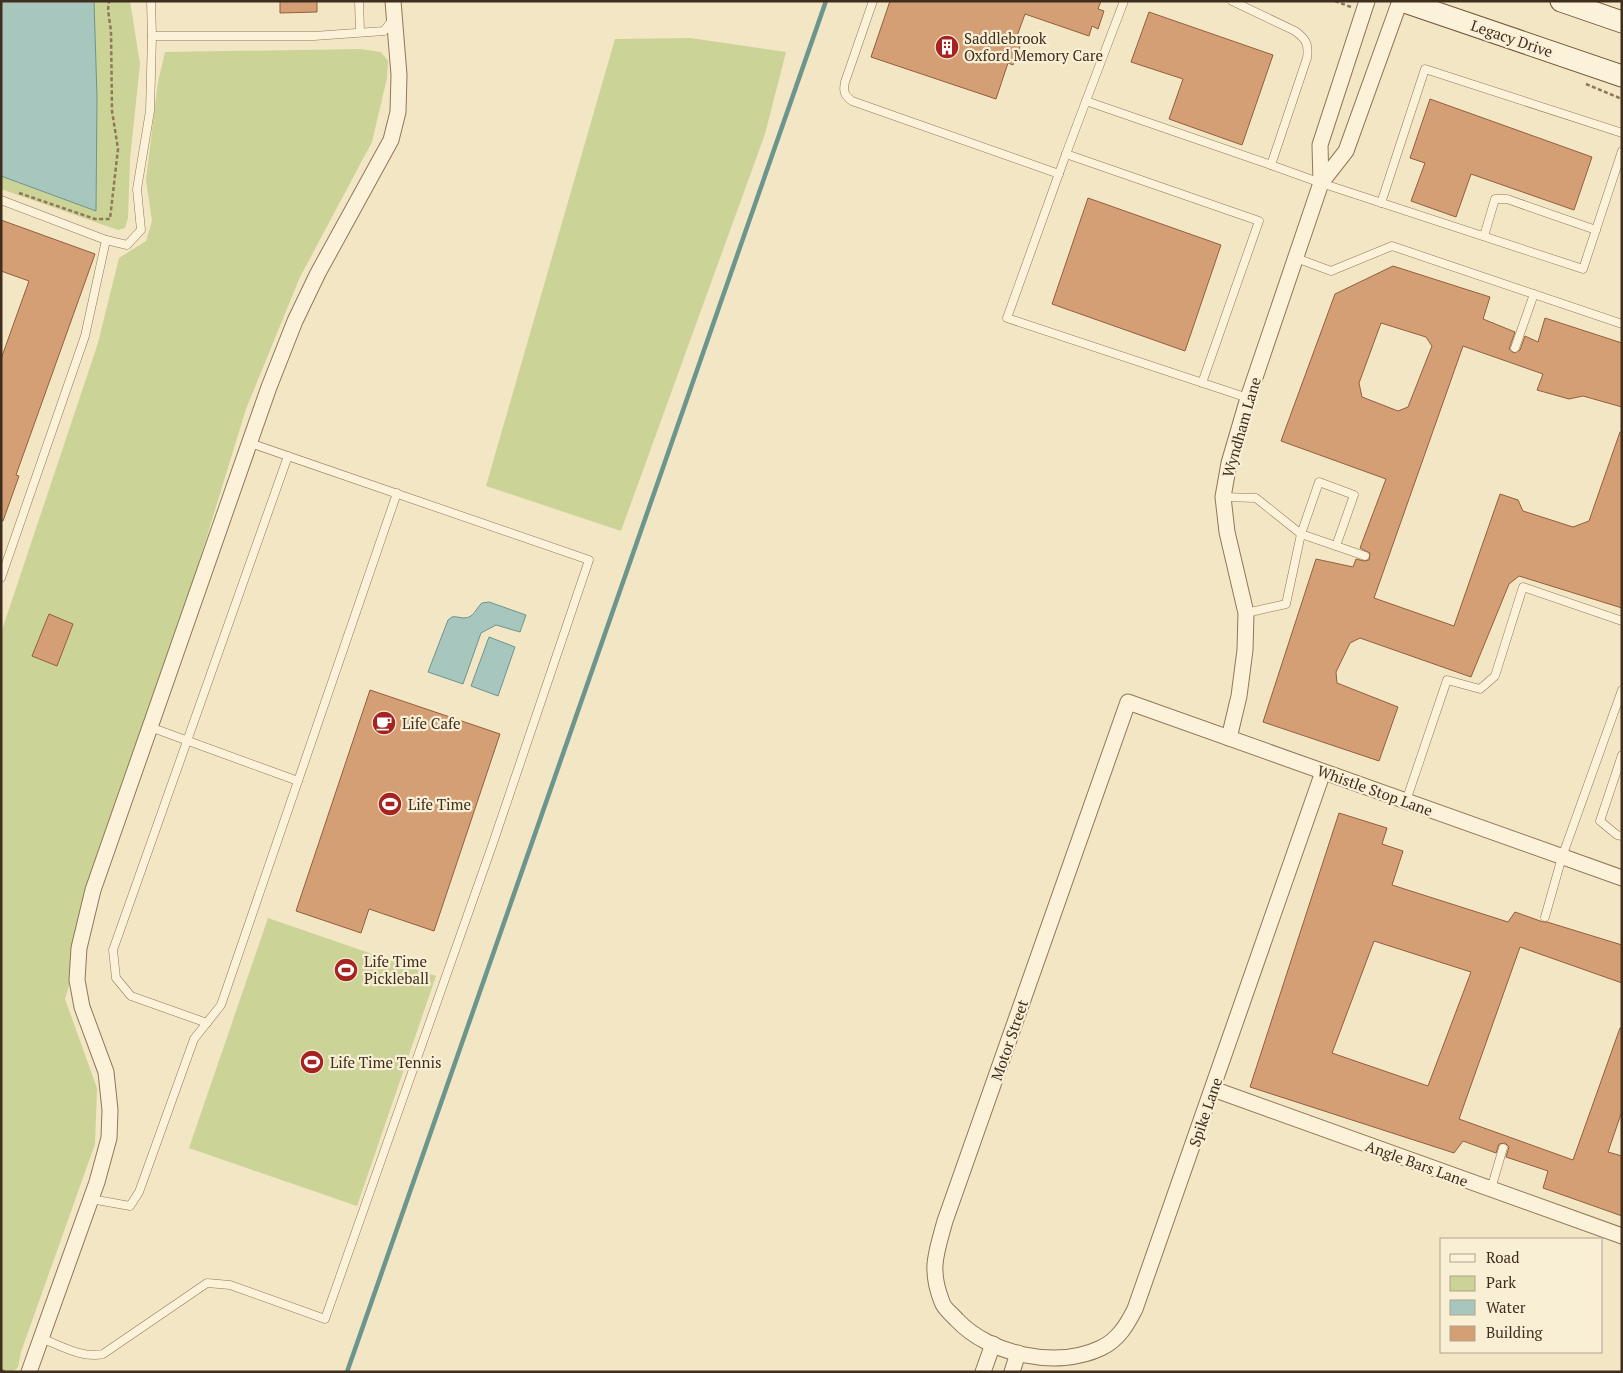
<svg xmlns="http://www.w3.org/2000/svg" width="1623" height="1373" font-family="'PT Serif',serif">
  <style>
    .green { fill: #cbd397 }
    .water { fill: #a7c6bd; stroke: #6c958c }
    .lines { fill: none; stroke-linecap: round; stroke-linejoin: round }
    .stream { stroke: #6c958c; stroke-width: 4.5 }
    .building { fill: #d59f76; stroke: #925f3b; fill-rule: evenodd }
    .service-casing { stroke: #907758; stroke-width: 9 }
    .minor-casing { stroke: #907758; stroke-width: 17 }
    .secondary-casing { stroke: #72583b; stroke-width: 23 }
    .path { stroke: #907758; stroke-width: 2.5; stroke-dasharray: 4 2.5; stroke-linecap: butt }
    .service { stroke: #fcf2d9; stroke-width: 8 }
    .minor { stroke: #fcf2d9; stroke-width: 15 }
    .secondary { stroke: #fcf2d9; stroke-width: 21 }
    .labels { text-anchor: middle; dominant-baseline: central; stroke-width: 4.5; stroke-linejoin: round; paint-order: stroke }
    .poi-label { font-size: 15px; fill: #3f2e1e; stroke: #f9efd5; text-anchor: start }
    .street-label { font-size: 15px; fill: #3f2e1e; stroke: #f9efd5 }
  </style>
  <rect width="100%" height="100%" fill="#f3e6c5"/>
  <g class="green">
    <polygon points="1,1 130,1 140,64 130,159 128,218 125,228 118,230 1,189"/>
    <polygon points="690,38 786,52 765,134 621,531 486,486 615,39"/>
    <polygon points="360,49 381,52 388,61 387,78 372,142 300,277 246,409 65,999 97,1088 95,1144 21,1352 18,1367 13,1372 1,1372 1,633 98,343 119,258 146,241 152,221 146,180 158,82 165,52"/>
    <polygon points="268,918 436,976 357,1206 189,1148"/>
  </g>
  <g class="water">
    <polygon points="1,1 94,1 97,97 96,211 1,176"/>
    <path d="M 489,602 L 526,615 L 520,632 L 496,625 L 481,633 L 463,684 L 428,672 L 448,620 L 452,617 C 456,616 460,618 464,618 C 474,618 476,608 482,603 Z"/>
    <polygon points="489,637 515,647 498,696 471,686"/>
  </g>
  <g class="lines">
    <polyline class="stream" points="347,1372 826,1"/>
  </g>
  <g class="building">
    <polygon points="280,1 317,1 317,12 280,13"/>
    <polygon points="890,1 1101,1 1098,9 1104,11 1098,29 1092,26 1089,36 1025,14 1017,36 1023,38 1013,65 1008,63 996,99 871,57"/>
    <polygon points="1149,12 1273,55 1242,145 1169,119 1183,79 1131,62"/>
    <polygon points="1430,99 1592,157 1574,210 1471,174 1456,217 1411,201 1425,163 1410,158"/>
    <polygon points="1088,198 1221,245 1185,351 1052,304"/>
    <polygon points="1,220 95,254 16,475 19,476 3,521 1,521 1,359 29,281 1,271"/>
    <path d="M 1393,266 L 1490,297 L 1483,319 L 1515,332 L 1509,349 L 1514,353 L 1520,350 L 1525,336 L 1538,342 L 1545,318 L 1622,343 L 1622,407 L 1583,396 L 1569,399 L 1537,390 L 1543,374 L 1463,346 L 1374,598 L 1454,626 L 1500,494 L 1518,500 L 1523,511 L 1573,527 L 1589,521 L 1620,432 L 1622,432 L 1622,608 L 1519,576 L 1509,584 L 1471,677 L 1360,638 L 1350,643 L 1336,672 L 1337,683 L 1398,707 L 1379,761 L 1263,722 L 1316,559 L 1353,567 L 1356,559 L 1364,561 L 1369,560 L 1370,553 L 1360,548 L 1386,479 L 1281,441 L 1335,294 ZM 1381,323 L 1426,337 L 1432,346 L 1408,407 L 1398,411 L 1362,397 L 1359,383 Z"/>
    <polygon points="49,614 73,624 57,666 32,656"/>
    <polygon points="370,690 500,734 434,931 369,909 361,933 296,911"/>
    <path d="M 1339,813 L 1387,828 L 1382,844 L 1403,851 L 1392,885 L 1508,922 L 1515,912 L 1543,922 L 1547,922 L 1622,945 L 1622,983 L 1520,947 L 1459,1119 L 1573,1160 L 1620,1028 L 1622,1028 L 1622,1111 L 1608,1152 L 1622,1156 L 1622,1216 L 1543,1188 L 1548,1171 L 1506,1157 L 1509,1147 L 1505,1143 L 1499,1144 L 1496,1153 L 1463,1141 L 1454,1153 L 1250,1087 ZM 1374,941 L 1471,972 L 1428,1086 L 1332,1053 Z"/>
  </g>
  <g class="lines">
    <g class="service-casing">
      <g id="service">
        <polyline points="151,1 152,36 314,36 384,31 393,19"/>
        <polyline points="359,1 360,32"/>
        <path d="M 873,1 L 845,82 C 843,91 844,95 852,101 L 1059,174"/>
        <path d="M 1232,1 L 1295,31 C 1306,39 1309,44 1307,58 L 1271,165 L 1321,183 L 1583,269 L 1622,151"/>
        <polyline points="1086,101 1124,1"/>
        <polyline points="1066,154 1086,101 1271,165"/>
        <polyline points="1,200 106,240 85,336 1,578"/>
        <polyline points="1381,203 1425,69 1622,133"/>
        <polyline points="1484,236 1495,199 1507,199 1596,230"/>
        <polyline points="106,240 127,245 141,230 137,189 150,111 152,36"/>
        <polyline points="1296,258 1331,271 1392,246 1622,324"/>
        <polyline points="1515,348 1534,294"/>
        <polyline points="1202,383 1259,221 1066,154 1007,318 1248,398"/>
        <polyline points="1223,497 1256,498 1301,534 1319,482 1354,495 1336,546 1301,534 1286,604 1246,613"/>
        <polyline points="1336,546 1365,556"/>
        <polyline points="150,727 298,781"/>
        <polyline points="1622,755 1600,821 1617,835 1622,836"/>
        <polyline points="1406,801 1447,680 1480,689 1495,676 1523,587 1622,621"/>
        <polyline points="1545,917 1562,857 1622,690"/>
        <polyline points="207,1023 131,996 116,978 113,950 288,456"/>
        <polyline points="1491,1189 1503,1148"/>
        <polyline points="91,1199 130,1206 139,1192 194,1039 221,1005 397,493"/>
        <path d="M 41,1338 C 59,1345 83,1359 103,1354 L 207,1283 L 230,1285 L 325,1319 L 493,843 L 589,560 L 250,443"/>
      </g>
    </g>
    <g class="minor-casing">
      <g id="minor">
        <polyline points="1321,183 1320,145 1367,1"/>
        <polyline points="1229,738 1239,696 1245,650 1246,613 1227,532 1223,497 1229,463 1248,398 1321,183 1346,151 1400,1"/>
        <path d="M 1323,772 L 1135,1309 C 1127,1325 1118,1340 1101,1348 C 1057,1369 990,1355 957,1320 C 952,1314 944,1309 942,1302 C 929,1269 936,1254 945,1221 L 1128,702 L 1622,878"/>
        <polyline points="1213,1089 1622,1236"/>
        <polyline points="29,1372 97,1182 109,1138 110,1110 106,1072 82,1007 77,980 79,948 93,890 269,387 295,321 318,273 391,140 398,112 399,75 393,1"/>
        <polyline points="983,1372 993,1344"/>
        <polyline points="1012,1372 1018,1353"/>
      </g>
    </g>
    <g class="secondary-casing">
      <g id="secondary">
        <polyline points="1402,1 1622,76"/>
        <polyline points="1561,1 1622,22"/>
      </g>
    </g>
    <g class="path">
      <polyline points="1335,1 1351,7"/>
      <polyline points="1586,84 1622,99"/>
      <polyline points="19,193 95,219 110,219 118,149 112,111 111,31 108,10 109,1"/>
      <polyline points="1,1370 6,1372"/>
    </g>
    <use href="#service" class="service"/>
    <use href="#minor" class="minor"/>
    <use href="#secondary" class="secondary"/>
  </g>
  <defs>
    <g id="building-disc" transform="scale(1.25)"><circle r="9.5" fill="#a62321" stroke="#f9efd5"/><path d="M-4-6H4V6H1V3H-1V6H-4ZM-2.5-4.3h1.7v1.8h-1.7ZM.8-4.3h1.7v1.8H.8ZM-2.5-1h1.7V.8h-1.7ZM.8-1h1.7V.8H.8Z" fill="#fff"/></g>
    <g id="cafe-disc" transform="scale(1.25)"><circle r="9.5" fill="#a62321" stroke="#f9efd5"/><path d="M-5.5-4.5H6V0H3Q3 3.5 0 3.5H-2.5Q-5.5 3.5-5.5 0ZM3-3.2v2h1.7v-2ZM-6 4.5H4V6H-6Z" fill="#fff"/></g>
    <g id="stadium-disc" transform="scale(1.25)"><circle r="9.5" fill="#a62321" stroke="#f9efd5"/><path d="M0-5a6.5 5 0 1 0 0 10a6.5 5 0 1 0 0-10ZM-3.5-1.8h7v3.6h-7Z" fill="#fff"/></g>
  </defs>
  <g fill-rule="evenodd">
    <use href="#building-disc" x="947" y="47"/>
    <use href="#cafe-disc" x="384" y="723"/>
    <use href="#stadium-disc" x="390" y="804"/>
    <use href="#stadium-disc" x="346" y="970"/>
    <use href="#stadium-disc" x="312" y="1062"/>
  </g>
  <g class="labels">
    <g class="poi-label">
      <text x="964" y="38">Saddlebrook<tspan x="964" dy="17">Oxford Memory Care</tspan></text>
      <text x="402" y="723">Life Cafe</text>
      <text x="408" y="804">Life Time</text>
      <text x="364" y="961">Life Time<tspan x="364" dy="17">Pickleball</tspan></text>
      <text x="330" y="1062">Life Time Tennis</text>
    </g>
    <g class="street-label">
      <text transform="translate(1512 38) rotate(19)">Legacy Drive</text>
      <text transform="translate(1241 427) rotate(-74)">Wyndham Lane</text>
      <text transform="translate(1375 790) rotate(20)">Whistle Stop Lane</text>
      <text transform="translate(1009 1040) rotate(-71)">Motor Street</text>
      <text transform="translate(1205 1112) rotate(-71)">Spike Lane</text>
      <text transform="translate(1417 1163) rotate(20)">Angle Bars Lane</text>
    </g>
  </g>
  <rect width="1623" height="1373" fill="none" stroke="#3f2e1e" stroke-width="5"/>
  <rect x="1440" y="1238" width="162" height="115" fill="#f9efd5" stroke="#afa28c"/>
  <rect x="1450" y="1254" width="25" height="8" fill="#fcf2d9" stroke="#afa28c"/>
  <text x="1486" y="1263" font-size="15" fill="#3f2e1e">Road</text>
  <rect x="1450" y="1276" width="25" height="15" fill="#cbd397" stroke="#afa28c"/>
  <text x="1486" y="1288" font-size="15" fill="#3f2e1e">Park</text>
  <rect x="1450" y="1300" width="25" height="15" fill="#a7c6bd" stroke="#afa28c"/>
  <text x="1486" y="1313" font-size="15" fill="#3f2e1e">Water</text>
  <rect x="1450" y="1326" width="25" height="15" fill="#d59f76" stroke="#afa28c"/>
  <text x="1486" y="1338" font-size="15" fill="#3f2e1e">Building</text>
</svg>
